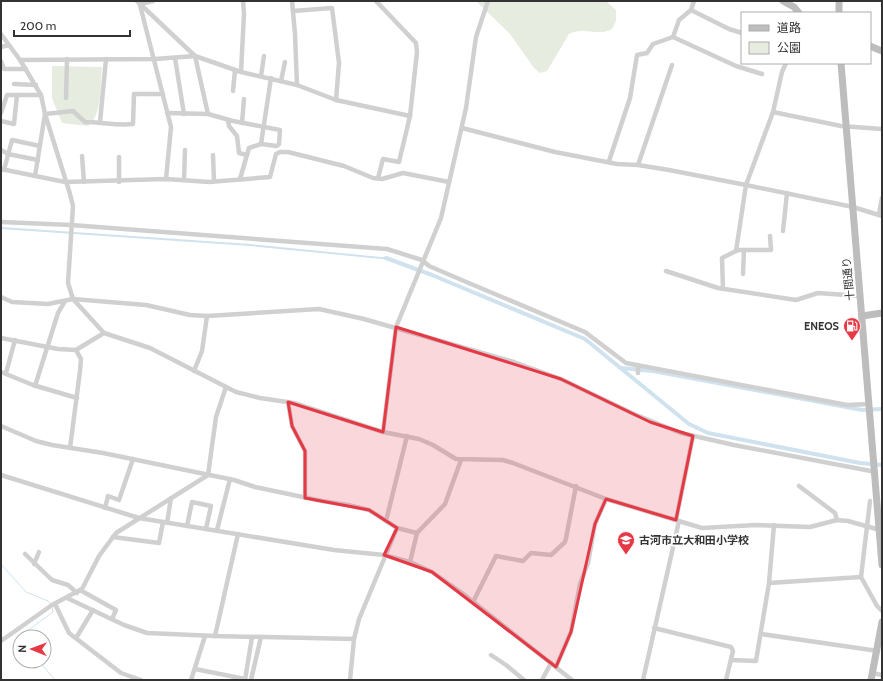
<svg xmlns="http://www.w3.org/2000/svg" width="883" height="681" font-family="Cabin,'Noto Sans JP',sans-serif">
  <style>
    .green { fill: #e6ecdf }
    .water { fill: #cfe2ee }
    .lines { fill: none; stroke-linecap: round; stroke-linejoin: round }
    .stream { stroke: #cfe2ee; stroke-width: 1 }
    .canal { stroke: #cfe2ee; stroke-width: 4 }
    .street { stroke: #d0d0d0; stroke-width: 4.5 }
    .secondary { stroke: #bdbdbd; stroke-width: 7 }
    .marked { fill: #e63946; fill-opacity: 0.2; stroke: #e63946; stroke-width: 3; stroke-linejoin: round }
    .labels { text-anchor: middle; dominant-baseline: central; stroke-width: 4; stroke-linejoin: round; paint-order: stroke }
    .street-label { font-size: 11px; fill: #333; stroke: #fff }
    .poi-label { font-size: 11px; font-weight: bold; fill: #333; stroke: #fff; text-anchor: end }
  </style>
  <rect width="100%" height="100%" fill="#fff"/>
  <g class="green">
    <path d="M 476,1 L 606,1 L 616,10 L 616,21 L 612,29 C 599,37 582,26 569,34 L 547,71 L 540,73 L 534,68 L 510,34 Z"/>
    <path d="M 52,66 L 102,67 C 100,85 103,114 88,126 L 62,123 L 52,98 Z"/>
  </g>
  <polygon class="water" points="1,227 250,244 391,258 391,260 250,246 1,229"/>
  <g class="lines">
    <g class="stream">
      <polyline points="1,564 26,592 48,601 51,604"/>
      <polyline points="20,638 20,636 53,612 52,606"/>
      <polyline points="39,661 55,680"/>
    </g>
    <g class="canal">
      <polyline points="386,258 432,275 585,339 689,424 708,433 860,463 882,465"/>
      <polyline points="621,368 653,371 862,410 882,409"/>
    </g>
    <g class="street">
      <polyline points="137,1 195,56 241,72 297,85 336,100 410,116"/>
      <polyline points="292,1 295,34 297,85"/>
      <polyline points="376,1 416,43 417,52 410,116 399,162 383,159 378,178"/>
      <polyline points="694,1 691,10 729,29 742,33"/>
      <polyline points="140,4 153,1"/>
      <polyline points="140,5 171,127 166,179"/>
      <polyline points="293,11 332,8 339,63 336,100"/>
      <polyline points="1,34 20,60 41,95 45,114 70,194 73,206 68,283 73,299 104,333 150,348 236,392 260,398 294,403 383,432 419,439 433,445 456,459 503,460 513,463 606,499 702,528 756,525 810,527 837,520 848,521 880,530"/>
      <polyline points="673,37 679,20 691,10"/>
      <polyline points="1,47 9,45"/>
      <polyline points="195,56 208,114"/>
      <polyline points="175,58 184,114"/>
      <polyline points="20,60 155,59 195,56"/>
      <polyline points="1,61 4,69 26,69"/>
      <polyline points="241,72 244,14 243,1"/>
      <polyline points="261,76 264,56"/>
      <polyline points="281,81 285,62"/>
      <polyline points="14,84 36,85"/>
      <polyline points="233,91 235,70"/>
      <polyline points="66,98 67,59"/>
      <polyline points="773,112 841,126 882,129"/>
      <polyline points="1,113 7,95 41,95"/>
      <polyline points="167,113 208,114 233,121 280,130 279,144 277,146 261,144 249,148 240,179"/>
      <polyline points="228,120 229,126 237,136 239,153 247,155"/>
      <polyline points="1,121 14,124 17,95"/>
      <polyline points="100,122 106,59"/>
      <polyline points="242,123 244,99"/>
      <polyline points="462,128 555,152 617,164 638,165 669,170 746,185 853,207 882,216"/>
      <polyline points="261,144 271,78"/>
      <polyline points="1,150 8,154 38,160"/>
      <polyline points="213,155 214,181"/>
      <polyline points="82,156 84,182"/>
      <polyline points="119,157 119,182"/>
      <polyline points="609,161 630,98 637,55 647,53 653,44 673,37 736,66 762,74"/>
      <polyline points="638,165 672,65"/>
      <polyline points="1,169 65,182 166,179 209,182 270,177 276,154 280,152 288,152 344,166 373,178 382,179 403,173 449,182"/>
      <polyline points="4,170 12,140 40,146"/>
      <path d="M 35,176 L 45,114 L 73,111 L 85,122 C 101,122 117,126 133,124 L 134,94 L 163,94"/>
      <polyline points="184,180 185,150"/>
      <polyline points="879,214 882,198"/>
      <polyline points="1,222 71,225 387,249 422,260 429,266 464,281 585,332 626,363 847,405 869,404"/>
      <polyline points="783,231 787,193"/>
      <polyline points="736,251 746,185 773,112 782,72 786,63"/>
      <polyline points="666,271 718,288 796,300 818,293 860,296"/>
      <polyline points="743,274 744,250"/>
      <polyline points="723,289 722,258 738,250 771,250 770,236"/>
      <polyline points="1,297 12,302 48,304 73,299 146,305 190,315 207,316 319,309 364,319 514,362 561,379 634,414 681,433 734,445 876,472"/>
      <polyline points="1,338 58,349 76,350 104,333"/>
      <polyline points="638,365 638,373"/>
      <polyline points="194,371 202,351 207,316"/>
      <polyline points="1,372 33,385 77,398"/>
      <polyline points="6,373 15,340"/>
      <polyline points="35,386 58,313 65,301"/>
      <polyline points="288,402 292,426 305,451 305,498"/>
      <polyline points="1,426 36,441 52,445 103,453 234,480 255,487 322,501 348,505 369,510 397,528 417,533"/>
      <polyline points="383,432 396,327 441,218 466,108 476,37 488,1"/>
      <polyline points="70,448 80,371 81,359 76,350"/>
      <polyline points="1,475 139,518 334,550 384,555 410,562 432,572 462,593 572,680"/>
      <polyline points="799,486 835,513 837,520"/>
      <polyline points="870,501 861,577 877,606 882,611"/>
      <polyline points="105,508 108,496 119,500 133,459"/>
      <polyline points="676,520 693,436"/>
      <polyline points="386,521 407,436"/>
      <polyline points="167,523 171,498"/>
      <polyline points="187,526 192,502 211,506 206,529"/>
      <polyline points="217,530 230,479"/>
      <polyline points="113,537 159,543 163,522"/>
      <polyline points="25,554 52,580 68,585 77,593"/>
      <polyline points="410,562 417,533 445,504 461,460"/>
      <polyline points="34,564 39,552"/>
      <polyline points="769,583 861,577"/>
      <polyline points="80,590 116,610 112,619"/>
      <polyline points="67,598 124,625 147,633 215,636 354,639"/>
      <polyline points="473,602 496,556 523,561 531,553 551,555 565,542 566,538 576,486"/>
      <polyline points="55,604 69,633 121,673 141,680"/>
      <polyline points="654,628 731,647 733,651 726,680"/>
      <polyline points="761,634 878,651"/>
      <polyline points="215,636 238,534"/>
      <polyline points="76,638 93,610"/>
      <polyline points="1,641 52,605 82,589 99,556 116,533 208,475 216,417 226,387"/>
      <polyline points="491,655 506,665 524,680"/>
      <polyline points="731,660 756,661 769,583 774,525"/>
      <polyline points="556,667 571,632 580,584 588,563 595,524 606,499"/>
      <polyline points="195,669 245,679"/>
      <polyline points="872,673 882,675"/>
      <polyline points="191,680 205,636"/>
      <polyline points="245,680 252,637"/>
      <polyline points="251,680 261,637"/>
      <polyline points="350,680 354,639 359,619 397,528"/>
      <polyline points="542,680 551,663"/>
      <polyline points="643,680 679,521"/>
    </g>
    <g class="secondary">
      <polyline points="783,1 794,7 799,13"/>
      <polyline points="839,13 839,1"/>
      <polyline points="870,46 882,51"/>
      <polyline points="841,63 882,565"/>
      <polyline points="862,316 882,313"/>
      <polyline points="871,680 882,622"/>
    </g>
  </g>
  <path class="marked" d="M 396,327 L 561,379 L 650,422 L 693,436 L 676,520 L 606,499 L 595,524 L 571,632 L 556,667 L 432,572 L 384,555 L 397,528 L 369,510 L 305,498 L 305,451 L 292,426 L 288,402 L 383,432 Z"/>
  <defs>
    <g id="fuel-pin" transform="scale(0.9)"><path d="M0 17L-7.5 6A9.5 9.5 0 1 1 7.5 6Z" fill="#e63946" stroke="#fff"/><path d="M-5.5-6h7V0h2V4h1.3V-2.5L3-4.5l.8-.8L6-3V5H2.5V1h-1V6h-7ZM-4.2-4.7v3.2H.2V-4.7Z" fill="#fff"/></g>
    <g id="school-pin" transform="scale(0.9)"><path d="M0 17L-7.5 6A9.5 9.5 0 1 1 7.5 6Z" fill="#e63946" stroke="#fff"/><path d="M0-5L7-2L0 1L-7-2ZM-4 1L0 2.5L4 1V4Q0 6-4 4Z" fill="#fff"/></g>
  </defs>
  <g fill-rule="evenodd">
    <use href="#fuel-pin" x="852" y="326"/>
    <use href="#school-pin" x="626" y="540"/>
  </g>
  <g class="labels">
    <g class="street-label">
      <text transform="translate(848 279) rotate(-95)">十間通り</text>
    </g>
    <g class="poi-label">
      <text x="839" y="326">ENEOS</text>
      <text x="639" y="540" text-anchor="start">古河市立大和田小学校</text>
    </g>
  </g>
  <rect width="883" height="681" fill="none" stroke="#333333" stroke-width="4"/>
  <rect x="741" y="12" width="130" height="52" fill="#ffffff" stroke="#adadad"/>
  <rect x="749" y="25" width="20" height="6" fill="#bdbdbd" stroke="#adadad"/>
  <text x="777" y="32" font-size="12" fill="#333333">道路</text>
  <rect x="749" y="42" width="20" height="12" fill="#e6ecdf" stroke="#adadad"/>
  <text x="777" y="52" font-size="12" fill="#333333">公園</text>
  <g transform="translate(32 649) rotate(271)"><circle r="19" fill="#ffffff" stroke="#adadad"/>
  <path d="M0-3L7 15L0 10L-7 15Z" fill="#e63946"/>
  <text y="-6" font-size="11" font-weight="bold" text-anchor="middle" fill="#333333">N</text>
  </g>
  <path d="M14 30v6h116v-6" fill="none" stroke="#333333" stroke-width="2"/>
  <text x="20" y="30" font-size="12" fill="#333333" stroke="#ffffff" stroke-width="3" paint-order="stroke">200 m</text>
</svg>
